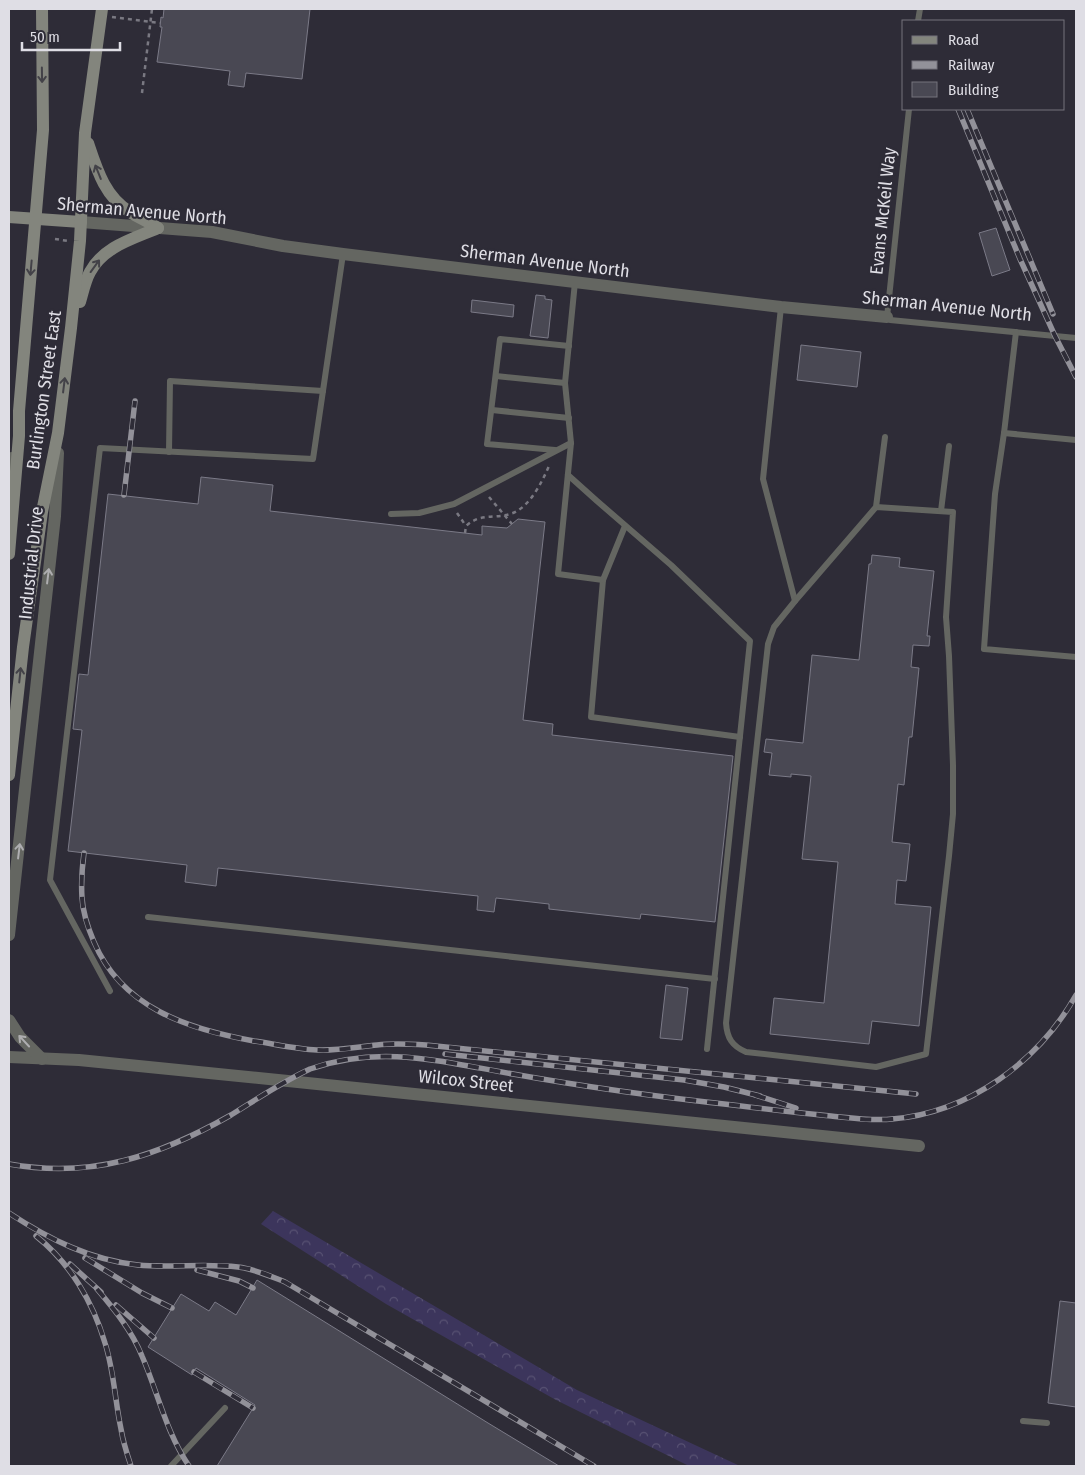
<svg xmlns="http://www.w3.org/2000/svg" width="1085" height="1475" font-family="'Fira Sans Condensed',sans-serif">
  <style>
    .forest { fill: url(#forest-crowns) }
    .building { fill: #494853; stroke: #7b7a87 }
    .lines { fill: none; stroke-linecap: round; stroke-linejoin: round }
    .path { stroke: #7a7982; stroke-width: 2.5; stroke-dasharray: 4 4; stroke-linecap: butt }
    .service { stroke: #646661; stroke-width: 6 }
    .minor { stroke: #646661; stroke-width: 12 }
    .tertiary { stroke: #646661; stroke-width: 12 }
    .secondary { stroke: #83857d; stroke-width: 12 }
    .rail-casing { stroke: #929199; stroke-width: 5.5 }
    .rail { stroke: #2e2c37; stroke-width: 4; stroke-dasharray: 11; stroke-linecap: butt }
    .oneway { stroke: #434248 }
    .oneway2 { stroke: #aeaeb0 }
    .labels { text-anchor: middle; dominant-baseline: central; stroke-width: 4.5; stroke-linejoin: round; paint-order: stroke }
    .street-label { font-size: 18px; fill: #dfdee5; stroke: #2e2c37 }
  </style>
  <defs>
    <pattern id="forest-crowns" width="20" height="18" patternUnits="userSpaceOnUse" patternTransform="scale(1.25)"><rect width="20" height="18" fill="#3c355c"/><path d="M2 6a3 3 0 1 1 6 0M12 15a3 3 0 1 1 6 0" fill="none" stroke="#585273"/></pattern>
  </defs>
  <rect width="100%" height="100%" fill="#2e2c37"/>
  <polygon class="forest" points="273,1211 577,1390 740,1466 689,1466 556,1400 386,1304 261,1224"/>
  <g class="building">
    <polygon points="164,9 310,9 302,79 246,73 244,87 228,85 230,71 157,62 162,27 160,27 161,17 163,18"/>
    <polygon points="996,228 1010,270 992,276 979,233"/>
    <polygon points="536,295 545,296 545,299 552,300 548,338 530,336"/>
    <polygon points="472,300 514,305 513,317 471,312"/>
    <polygon points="801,345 861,352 857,387 797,380"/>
    <polygon points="201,477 273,485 270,511 482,535 482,526 507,528 518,519 545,522 523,720 553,724 552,735 733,756 715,922 641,914 640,919 549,909 549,904 496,898 494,912 477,910 478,896 218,868 216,886 185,882 187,865 68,851 82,730 73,729 79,674 88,675 108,494 198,504"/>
    <polygon points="872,555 900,558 899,567 934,571 927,636 930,636 929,646 913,645 911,667 919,668 912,737 909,737 904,785 898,784 892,842 910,844 906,881 897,880 895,904 931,907 919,1026 872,1021 869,1044 770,1034 774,998 824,1003 838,862 802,859 811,776 791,774 791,777 769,775 772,753 764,752 766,739 803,743 812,655 859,660 869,564 871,564"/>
    <polygon points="666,985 688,988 682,1040 660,1038"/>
    <polygon points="257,1280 488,1423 559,1466 217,1466 255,1405 196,1368 192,1375 148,1347 181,1294 209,1311 215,1302 236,1315"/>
    <polygon points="1060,1301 1076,1303 1076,1407 1048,1403"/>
  </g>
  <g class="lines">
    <g class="path">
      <polyline points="112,17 160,23"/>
      <polyline points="142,93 152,9"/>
      <polyline points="55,239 68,241"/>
      <polyline points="489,497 512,524"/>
      <polyline points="457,513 466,526"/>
      <path d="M 465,533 L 466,526 C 480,513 494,519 510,514 C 529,509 542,482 549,466"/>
    </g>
    <g class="service">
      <polyline points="918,21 920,9"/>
      <polyline points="909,109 887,317 890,320 1076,338"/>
      <polyline points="575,282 565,383 571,443 558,574 603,580 591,717 740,737"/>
      <polyline points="781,307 763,479 795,601"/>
      <polyline points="1016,332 1004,433 995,494 984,649 1076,657"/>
      <polyline points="496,376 565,383"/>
      <polyline points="492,410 569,418"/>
      <polyline points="1004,433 1076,440"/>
      <polyline points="555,450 487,444 500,339 569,346"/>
      <polyline points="169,452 170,381 323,391"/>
      <polyline points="568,475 597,501 671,565 750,641 707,1049"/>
      <path d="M 876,507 L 953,512 L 946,617 L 949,656 L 953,765 L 953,814 L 949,856 L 926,1054 L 876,1067 L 746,1052 C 732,1046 727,1038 726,1023 L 768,644 L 774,627 L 795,601 L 876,507 L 885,437"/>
      <polyline points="941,511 949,446"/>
      <polyline points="391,514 419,513 454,504 571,443"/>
      <polyline points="603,580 625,526"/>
      <polyline points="148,917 715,979"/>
      <polyline points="110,991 50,880 100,448 313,459 343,254"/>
      <polyline points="1023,1421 1047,1423"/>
      <polyline points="171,1466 225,1408"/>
    </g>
    <g class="minor">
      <polyline points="81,222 212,232 283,246 343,254 781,307 887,317"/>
      <polyline points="9,1057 79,1060 288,1081 919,1146"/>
    </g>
    <g class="tertiary">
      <polyline points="9,479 12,458"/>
      <polyline points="9,935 55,516 58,453"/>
      <polyline points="9,1020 20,1037 42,1059"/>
    </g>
    <g class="secondary">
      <path d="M 88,143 C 97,170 105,197 130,212 C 139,218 149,222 158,228"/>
      <polyline points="9,217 81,222"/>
      <path d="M 80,302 C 83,292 85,281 90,272 C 104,246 133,239 158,228"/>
      <polyline points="9,554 19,436 19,411 43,130 42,9"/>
      <polyline points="9,775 23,647 42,512 58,433 71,328 80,241 85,133 102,9"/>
    </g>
    <g class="rail-casing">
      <g id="rail">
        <polyline points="958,109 1020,259 1055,336 1076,377"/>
        <polyline points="967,109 1053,314"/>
        <polyline points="124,495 135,401"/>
        <path d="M 84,853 C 82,868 81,883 82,898 C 83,914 88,928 94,942 C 122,1008 188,1029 254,1041 C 275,1044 296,1049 317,1050 C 337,1051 357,1047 377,1045 C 394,1043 410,1044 426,1045 L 916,1094"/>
        <polyline points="445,1054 684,1080 724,1087 760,1096"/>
        <polyline points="755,1095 796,1108"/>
        <path d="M 9,1164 C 92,1179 159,1156 231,1115 C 257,1099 282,1082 310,1069 C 381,1044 442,1062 513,1074 C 586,1087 659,1097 733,1105 C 765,1109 798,1113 831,1116 C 851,1118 872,1121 892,1119 C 969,1113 1039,1061 1076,995"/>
        <path d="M 9,1213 C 49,1239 90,1260 138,1265 C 171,1268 205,1263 238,1267 C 255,1269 270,1276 285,1282 L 594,1466"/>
        <path d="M 36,1236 C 70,1263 93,1302 105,1343 C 114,1371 115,1401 121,1429 C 123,1442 127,1454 131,1466"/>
        <polyline points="85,1258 142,1293 172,1308"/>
        <polyline points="70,1264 101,1292"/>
        <polyline points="197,1270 239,1281 253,1288"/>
        <path d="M 97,1289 C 114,1309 132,1331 142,1356 C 158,1393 166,1432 189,1466"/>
        <polyline points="116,1305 154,1338"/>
        <polyline points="194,1372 253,1408"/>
      </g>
    </g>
    <use href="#rail" class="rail"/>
  </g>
  <defs><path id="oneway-shaft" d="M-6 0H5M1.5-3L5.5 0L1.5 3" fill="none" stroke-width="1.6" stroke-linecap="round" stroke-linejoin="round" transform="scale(1.25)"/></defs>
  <g class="oneway">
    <use href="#oneway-shaft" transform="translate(42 75) rotate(89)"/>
    <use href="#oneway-shaft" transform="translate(98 172) rotate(-112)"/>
    <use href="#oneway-shaft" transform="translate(95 266) rotate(-54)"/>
    <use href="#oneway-shaft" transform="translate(31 268) rotate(95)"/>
    <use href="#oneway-shaft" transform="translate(64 385) rotate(-83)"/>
    <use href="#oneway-shaft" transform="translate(20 675) rotate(-84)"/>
  </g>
  <g class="oneway2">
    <use href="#oneway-shaft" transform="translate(48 576) rotate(-83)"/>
    <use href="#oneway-shaft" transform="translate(19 851) rotate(-83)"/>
    <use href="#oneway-shaft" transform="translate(24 1041) rotate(-133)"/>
  </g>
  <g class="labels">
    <g class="street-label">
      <text transform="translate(142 211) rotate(5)">Sherman Avenue North</text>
      <text transform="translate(883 211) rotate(-84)">Evans McKeil Way</text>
      <text transform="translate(545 261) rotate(7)">Sherman Avenue North</text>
      <text transform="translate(947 306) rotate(6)">Sherman Avenue North</text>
      <text transform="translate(44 390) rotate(-82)">Burlington Street East</text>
      <text transform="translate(31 563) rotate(-84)">Industrial Drive</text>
      <text transform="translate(466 1081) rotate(6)">Wilcox Street</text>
    </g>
  </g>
  <rect width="1085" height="1475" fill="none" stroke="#dfdee5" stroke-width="20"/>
  <rect x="902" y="20" width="162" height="90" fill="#2e2c37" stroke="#75737d"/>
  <rect x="912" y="36" width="25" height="8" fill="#83857d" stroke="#75737d"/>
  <text x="948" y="45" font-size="15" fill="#dfdee5">Road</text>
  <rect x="912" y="61" width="25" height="8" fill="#929199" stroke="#75737d"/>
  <text x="948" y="70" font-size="15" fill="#dfdee5">Railway</text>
  <rect x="912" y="82" width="25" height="15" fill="#494853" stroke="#75737d"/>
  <text x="948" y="95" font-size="15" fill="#dfdee5">Building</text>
  <path d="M22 42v8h98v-8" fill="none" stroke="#dfdee5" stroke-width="2.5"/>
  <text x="30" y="42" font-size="15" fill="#dfdee5" stroke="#2e2c37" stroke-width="4" paint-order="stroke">50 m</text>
</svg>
